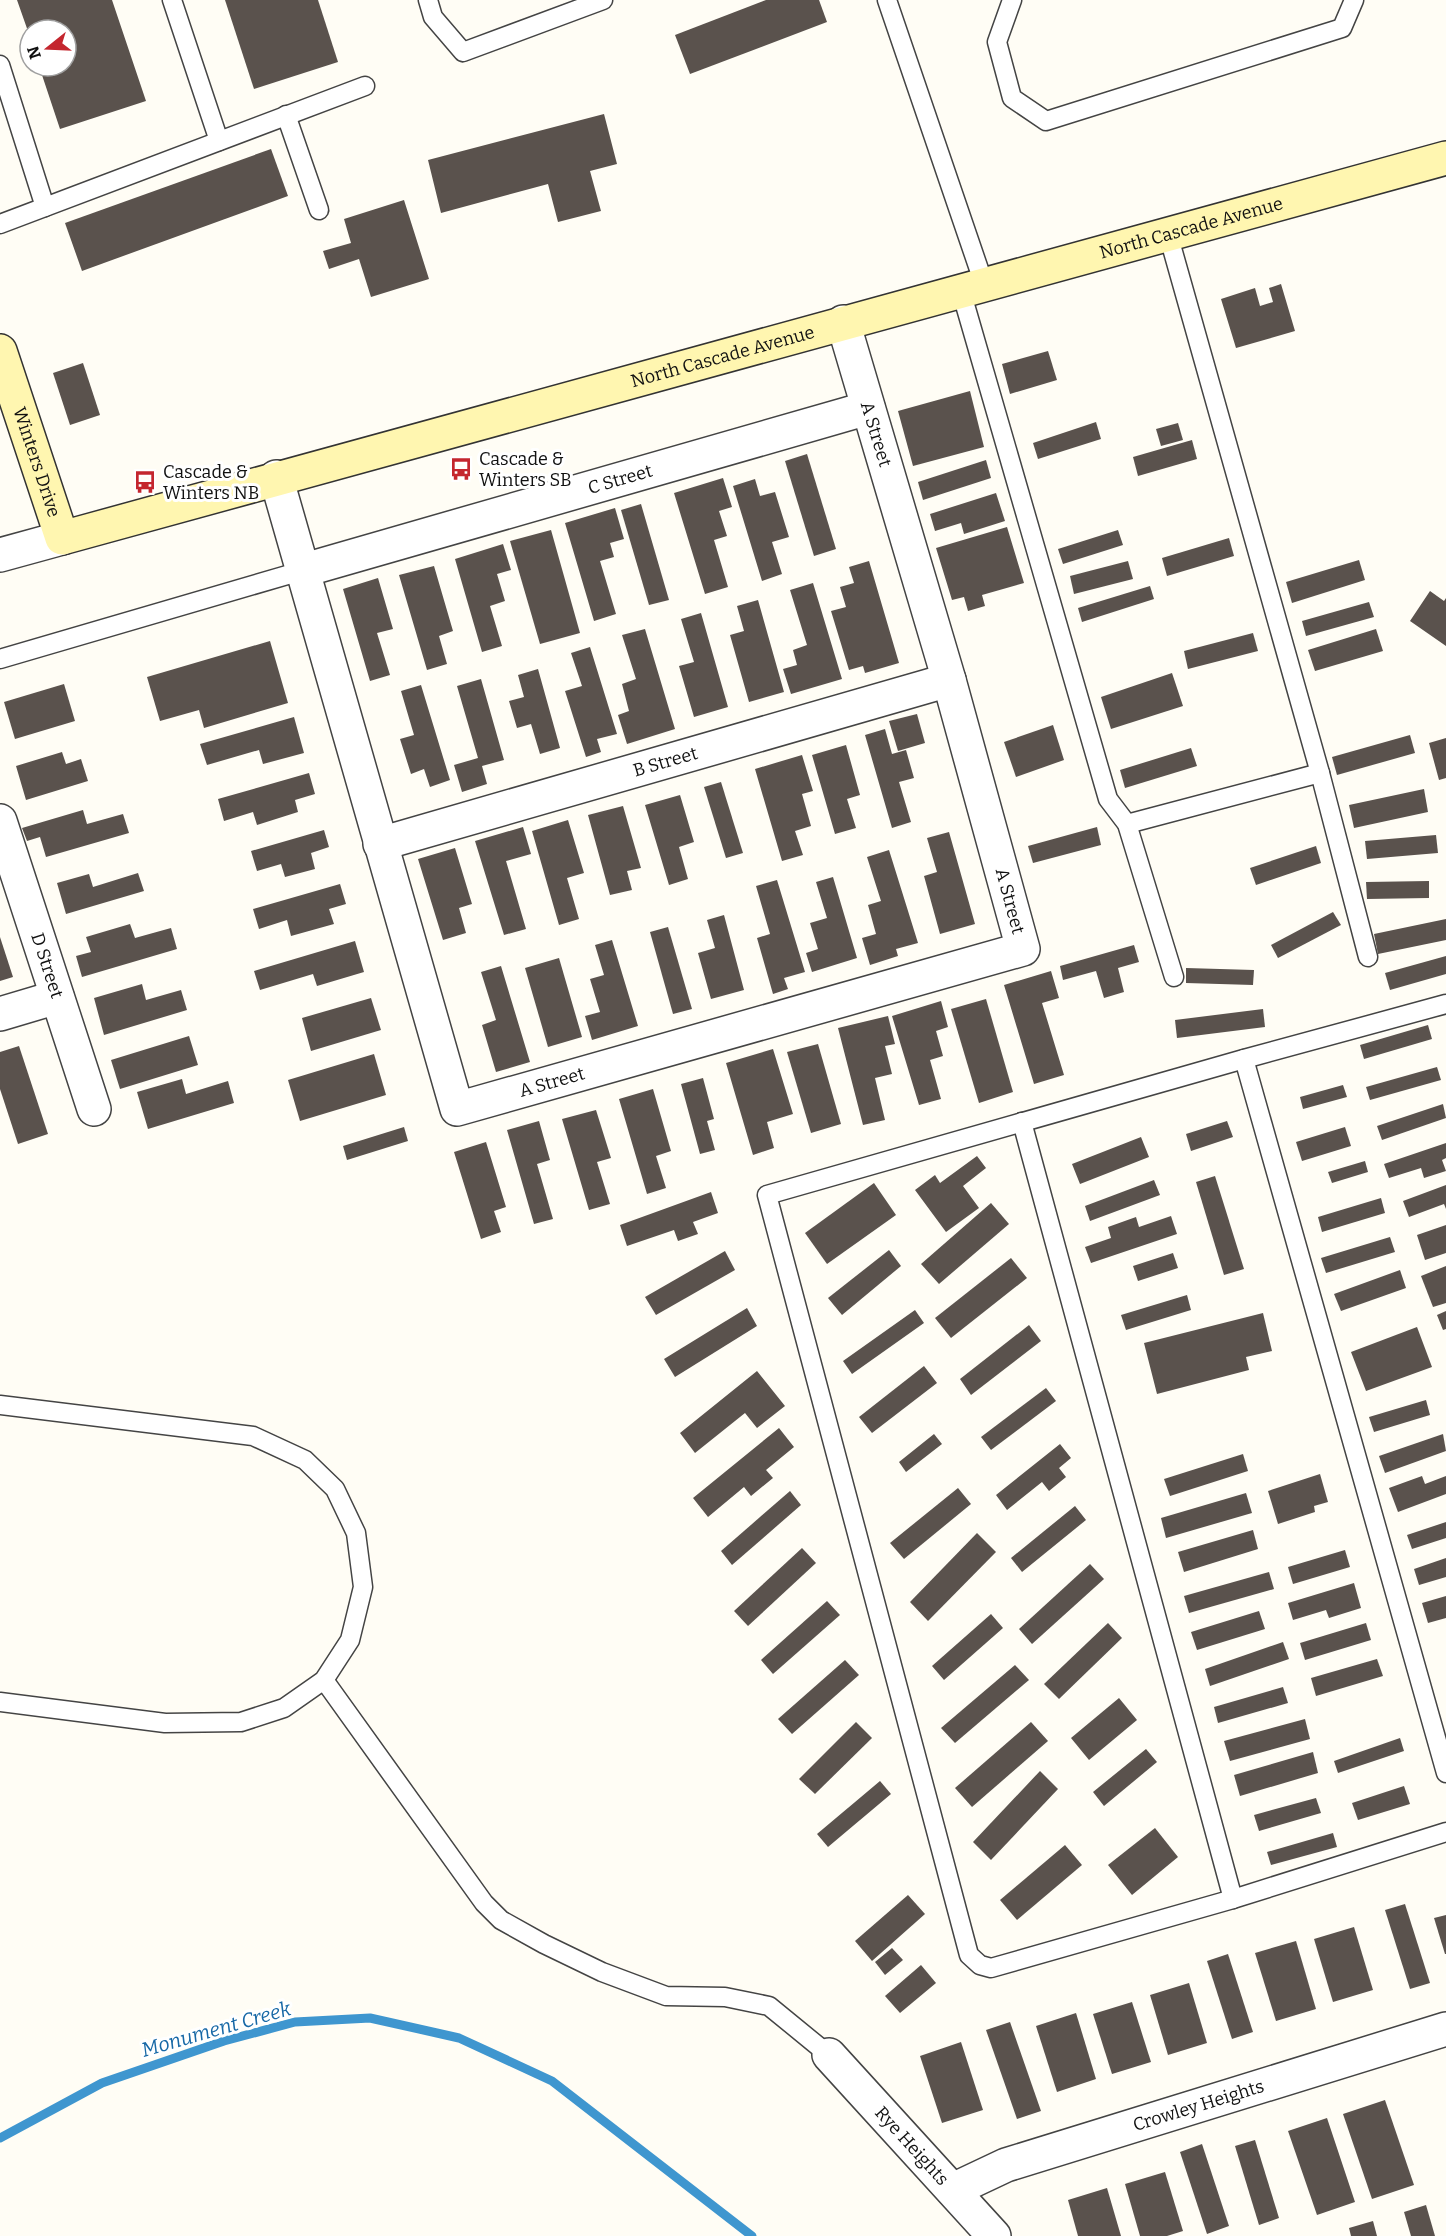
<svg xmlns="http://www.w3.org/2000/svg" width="1446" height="2236" font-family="Bitter,serif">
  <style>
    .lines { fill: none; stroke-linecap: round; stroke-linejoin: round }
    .stream { stroke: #3f96cf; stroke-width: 9 }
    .building { fill: #5a524d }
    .lane-casing { stroke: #444; stroke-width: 21 }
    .street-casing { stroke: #444; stroke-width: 36 }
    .secondary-casing { stroke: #333; stroke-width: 36 }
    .lane { stroke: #fff; stroke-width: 18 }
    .street { stroke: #fff; stroke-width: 33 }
    .secondary { stroke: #fff6b0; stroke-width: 33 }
    .labels { text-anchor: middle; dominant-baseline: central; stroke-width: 6; stroke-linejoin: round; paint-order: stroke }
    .street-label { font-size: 18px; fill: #111; stroke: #fff }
    .poi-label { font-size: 18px; fill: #111; stroke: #fff; text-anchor: start }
    .water-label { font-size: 20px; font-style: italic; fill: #1768a6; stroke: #fff }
  </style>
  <rect width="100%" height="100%" fill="#fffdf5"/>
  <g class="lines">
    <polyline class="stream" points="0,2138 102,2083 224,2041 295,2022 370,2018 459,2038 552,2081 752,2236"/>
  </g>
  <g class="building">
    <polygon points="17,0 112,0 146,101 60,129 39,66 66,66 66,30 30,30 30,37"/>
    <polygon points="225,0 318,0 338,62 254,89"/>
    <polygon points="766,0 819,0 827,22 690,74 675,35"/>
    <polygon points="604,114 617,164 590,171 601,211 558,222 548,184 441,213 428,160"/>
    <polygon points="271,149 288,196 82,271 65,223"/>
    <polygon points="404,200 429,279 371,297 359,259 329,269 323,251 351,243 344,219"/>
    <polygon points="1281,284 1295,331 1236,348 1221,299 1255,288 1260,306 1273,302 1269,288"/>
    <polygon points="1048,351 1057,380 1010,394 1002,364"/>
    <polygon points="83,363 100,415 70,425 53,373"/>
    <polygon points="970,391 984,447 913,466 898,411"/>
    <polygon points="1096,422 1101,439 1038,459 1033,443"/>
    <polygon points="1178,423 1183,440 1161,446 1156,429"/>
    <polygon points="1192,440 1197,459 1138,476 1133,457"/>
    <polygon points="807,454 836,549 814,556 785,461"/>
    <polygon points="986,460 991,478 923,500 918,482"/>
    <polygon points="723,478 732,507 719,511 727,536 714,540 728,587 705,594 674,493"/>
    <polygon points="755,479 760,496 775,492 789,537 772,542 782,574 762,581 733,486"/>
    <polygon points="996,493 1005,521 964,534 961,523 935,531 930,514"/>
    <polygon points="641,504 669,600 649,605 621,510"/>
    <polygon points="615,508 624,539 610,543 614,557 600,561 616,614 594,621 565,523"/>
    <polygon points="1007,527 1024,583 982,595 985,606 968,611 964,597 952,600 936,548"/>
    <polygon points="551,530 580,633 540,644 510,541"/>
    <polygon points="1118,530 1123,545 1063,564 1058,549"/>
    <polygon points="1229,538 1234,556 1167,576 1162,558"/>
    <polygon points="503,544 511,570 497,574 505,601 490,606 502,646 482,652 455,559"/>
    <polygon points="1359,560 1365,580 1292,603 1286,582"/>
    <polygon points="869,561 899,663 865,673 863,666 849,670 831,611 846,607 840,587 854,583 849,567"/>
    <polygon points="1128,561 1133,579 1074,594 1070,576"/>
    <polygon points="434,566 453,631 439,636 447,664 427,670 399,575"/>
    <polygon points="378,578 393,629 377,633 390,675 370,681 343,589"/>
    <polygon points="813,583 842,679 791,694 783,669 797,665 793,650 807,645 790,590"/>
    <polygon points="1150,586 1154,599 1082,622 1078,608"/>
    <polygon points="1430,591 1444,601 1446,598 1446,646 1410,621"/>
    <polygon points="758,600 784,692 749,702 730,635 744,631 737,606"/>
    <polygon points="1369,602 1374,617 1306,636 1302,621"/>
    <polygon points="701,613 728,707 694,717 679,666 694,662 681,619"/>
    <polygon points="645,629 675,729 627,744 618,715 629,711 622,684 636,679 622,635"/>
    <polygon points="1376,629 1383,651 1315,671 1308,650"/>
    <polygon points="1253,633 1258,651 1188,669 1184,651"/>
    <polygon points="270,641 288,703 204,728 199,710 160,721 147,677"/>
    <polygon points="590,647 617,734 597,739 601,752 586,757 565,691 582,686 571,653"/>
    <polygon points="538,669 560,748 540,754 531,724 517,728 509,701 524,697 518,675"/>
    <polygon points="1172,673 1183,706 1111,729 1101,697"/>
    <polygon points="481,679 504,760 482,766 487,784 462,792 454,765 478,758 457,686"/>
    <polygon points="64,684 75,721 15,739 4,702"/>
    <polygon points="421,685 450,780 430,787 424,769 411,774 400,739 414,735 401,691"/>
    <polygon points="917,714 925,743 898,751 889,721"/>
    <polygon points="294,717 304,753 263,764 259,750 207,765 200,744"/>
    <polygon points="1053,725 1064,760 1016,777 1004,742"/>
    <polygon points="885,729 892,754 906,750 914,778 899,782 911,822 892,828 865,735"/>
    <polygon points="1410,735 1415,753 1337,775 1332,757"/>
    <polygon points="1446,738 1446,778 1439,780 1429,743"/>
    <polygon points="846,745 860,795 847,799 856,828 835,834 812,755"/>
    <polygon points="1191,748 1197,766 1125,788 1120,770"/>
    <polygon points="62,752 66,764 81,759 88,781 26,800 16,766"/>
    <polygon points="802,755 813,791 802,794 811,826 795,831 803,855 782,861 755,769"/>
    <polygon points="309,773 315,794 295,800 298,812 257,825 253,812 224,821 218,799"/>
    <polygon points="721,782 743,853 726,858 704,787"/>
    <polygon points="1424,789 1428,812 1354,828 1349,805"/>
    <polygon points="680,795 694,842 679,847 688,879 669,885 645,805"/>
    <polygon points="623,806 641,868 627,871 632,890 610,895 588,815"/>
    <polygon points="83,810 87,824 123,814 129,833 46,857 40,837 27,841 22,828"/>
    <polygon points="568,820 584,873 567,878 579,919 559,925 532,831"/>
    <polygon points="523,827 531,854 506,861 526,929 504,935 475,841"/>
    <polygon points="1097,827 1101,845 1033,863 1028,846"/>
    <polygon points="324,830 329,847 311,853 315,869 285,877 281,864 257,871 251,851"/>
    <polygon points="949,832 975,924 940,934 924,876 937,872 927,838"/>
    <polygon points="1436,835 1438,853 1367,859 1365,841"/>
    <polygon points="1316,846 1321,863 1256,885 1250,868"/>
    <polygon points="455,848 472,904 459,908 466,933 443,940 418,859"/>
    <polygon points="889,850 918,943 896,949 898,956 870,965 862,938 876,934 868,905 881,901 867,857"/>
    <polygon points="138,873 144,891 66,914 57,883 89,874 93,887"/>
    <polygon points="833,877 857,958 812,972 806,953 818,949 810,923 827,918 816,882"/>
    <polygon points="777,880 805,972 784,978 788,989 773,994 757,938 770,934 756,886"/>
    <polygon points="1429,881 1429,898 1367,899 1366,882"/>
    <polygon points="340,884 346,904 329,909 334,924 291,936 287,920 259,929 253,909"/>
    <polygon points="1333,912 1341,925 1278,958 1271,945"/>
    <polygon points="724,915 744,990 711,999 698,953 715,948 707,920"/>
    <polygon points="1446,919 1446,940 1378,954 1374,934"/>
    <polygon points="130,924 135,938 171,928 177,949 82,977 76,956 91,952 86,937"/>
    <polygon points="668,927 692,1009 673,1014 650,932"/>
    <polygon points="0,937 13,977 0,981"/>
    <polygon points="612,940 638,1026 592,1040 585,1016 600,1012 590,979 604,975 595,945"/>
    <polygon points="355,941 364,972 317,986 313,974 260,990 254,971"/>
    <polygon points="1134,945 1139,962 1118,968 1124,992 1104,998 1096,971 1063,980 1060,966"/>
    <polygon points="1446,956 1446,974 1390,990 1385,973"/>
    <polygon points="559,958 582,1037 548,1047 525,968"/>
    <polygon points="501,966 530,1062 496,1072 482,1025 496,1020 481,972"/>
    <polygon points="1186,968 1254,970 1253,985 1186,983"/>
    <polygon points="1051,971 1059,998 1042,1003 1064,1075 1034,1084 1004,985"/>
    <polygon points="142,984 146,1000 181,990 187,1010 104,1035 94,998"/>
    <polygon points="371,998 381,1030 311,1051 302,1018"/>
    <polygon points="986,999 1013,1092 979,1103 951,1009"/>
    <polygon points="941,1001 948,1027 936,1031 943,1056 930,1060 941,1099 919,1105 892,1016"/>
    <polygon points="1263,1009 1265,1027 1177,1038 1175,1020"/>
    <polygon points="888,1016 895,1044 885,1046 892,1074 875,1078 885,1120 863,1125 838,1028"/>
    <polygon points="1428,1025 1432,1039 1364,1059 1360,1045"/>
    <polygon points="189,1036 198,1065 120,1089 111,1060"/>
    <polygon points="818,1044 841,1124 811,1133 787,1052"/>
    <polygon points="19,1046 48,1134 18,1144 0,1089 0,1052"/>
    <polygon points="773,1049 793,1114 767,1122 774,1148 753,1155 726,1063"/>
    <polygon points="374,1054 386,1095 300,1121 288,1080"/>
    <polygon points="1437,1067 1441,1080 1370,1100 1366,1087"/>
    <polygon points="703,1078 714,1119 707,1121 715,1150 700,1154 681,1084"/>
    <polygon points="182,1079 186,1094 228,1081 234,1103 148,1129 137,1092"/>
    <polygon points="1343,1085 1347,1097 1303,1109 1300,1097"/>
    <polygon points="653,1089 671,1151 656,1156 666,1188 647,1194 619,1099"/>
    <polygon points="1443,1104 1446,1118 1382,1140 1377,1126"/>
    <polygon points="596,1110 611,1158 597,1162 610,1204 589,1210 562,1119"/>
    <polygon points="539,1121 550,1160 537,1164 553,1219 534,1224 507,1130"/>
    <polygon points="1227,1121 1233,1137 1191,1151 1186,1134"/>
    <polygon points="404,1127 408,1141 347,1160 343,1146"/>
    <polygon points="1345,1127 1351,1146 1302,1161 1296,1142"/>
    <polygon points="1141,1137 1149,1157 1080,1184 1072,1164"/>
    <polygon points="486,1142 506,1207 494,1211 501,1232 481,1239 454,1152"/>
    <polygon points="1446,1143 1446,1158 1442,1160 1446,1171 1424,1178 1421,1168 1389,1178 1384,1164"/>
    <polygon points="977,1156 986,1168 963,1186 979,1208 946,1232 915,1190 935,1175 940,1183"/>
    <polygon points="1365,1161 1368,1172 1332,1183 1328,1172"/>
    <polygon points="1215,1176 1244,1269 1224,1275 1196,1182"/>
    <polygon points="1154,1180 1160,1195 1090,1221 1085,1206"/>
    <polygon points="874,1183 896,1215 827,1264 805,1233"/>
    <polygon points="1446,1185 1446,1209 1444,1204 1409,1217 1403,1201"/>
    <polygon points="711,1192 718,1213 693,1222 698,1234 678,1241 674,1230 627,1246 620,1225"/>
    <polygon points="1381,1198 1385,1213 1322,1232 1318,1217"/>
    <polygon points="991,1203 1009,1224 939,1284 921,1264"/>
    <polygon points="1171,1216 1177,1234 1091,1263 1085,1247 1111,1238 1108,1227 1136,1217 1139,1227"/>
    <polygon points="1446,1225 1446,1253 1425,1260 1417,1235"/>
    <polygon points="1390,1237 1395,1252 1326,1273 1321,1258"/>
    <polygon points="889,1250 901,1266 842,1315 828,1298"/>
    <polygon points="725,1251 735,1270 656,1315 645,1297"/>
    <polygon points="1173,1253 1178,1268 1138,1281 1133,1266"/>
    <polygon points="1011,1258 1027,1278 951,1338 935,1318"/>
    <polygon points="1446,1266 1446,1303 1433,1307 1421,1276"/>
    <polygon points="1400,1270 1406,1288 1341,1311 1334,1294"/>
    <polygon points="1187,1295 1191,1310 1126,1330 1121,1315"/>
    <polygon points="747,1308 757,1326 675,1377 664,1359"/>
    <polygon points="915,1310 924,1323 852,1374 843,1361"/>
    <polygon points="1446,1311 1446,1329 1443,1330 1437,1315"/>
    <polygon points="1263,1313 1272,1351 1246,1357 1249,1370 1157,1394 1144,1343"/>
    <polygon points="1029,1325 1041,1341 971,1395 960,1379"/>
    <polygon points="1417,1327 1432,1367 1366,1391 1351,1352"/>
    <polygon points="924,1366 937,1383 872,1433 859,1417"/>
    <polygon points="757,1371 785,1406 757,1428 745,1413 695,1453 680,1433"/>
    <polygon points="1046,1388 1056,1401 991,1450 981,1437"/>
    <polygon points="1426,1400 1430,1415 1374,1432 1369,1417"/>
    <polygon points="779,1428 794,1447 766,1470 773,1478 751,1496 744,1487 708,1517 693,1498"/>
    <polygon points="934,1434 942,1444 906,1472 899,1462"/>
    <polygon points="1443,1434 1446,1451 1385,1473 1379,1456"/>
    <polygon points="1060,1444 1071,1458 1059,1468 1066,1477 1049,1491 1042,1482 1007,1510 996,1495"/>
    <polygon points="1243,1454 1248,1471 1170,1496 1164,1479"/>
    <polygon points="1320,1474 1328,1502 1314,1506 1315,1512 1278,1524 1268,1491"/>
    <polygon points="1422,1476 1425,1484 1446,1476 1446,1494 1398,1512 1389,1488"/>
    <polygon points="958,1488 971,1504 904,1559 890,1543"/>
    <polygon points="790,1491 801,1505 732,1565 721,1551"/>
    <polygon points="1246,1493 1252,1513 1166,1538 1161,1518"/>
    <polygon points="1075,1506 1086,1520 1022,1572 1011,1558"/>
    <polygon points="1446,1522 1446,1538 1412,1549 1407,1535"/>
    <polygon points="1253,1530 1258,1549 1184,1572 1178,1552"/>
    <polygon points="977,1533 996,1552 928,1621 910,1602"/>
    <polygon points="802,1548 816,1563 748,1626 734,1611"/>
    <polygon points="1345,1550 1350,1567 1293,1584 1288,1567"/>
    <polygon points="1446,1558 1446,1577 1419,1585 1414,1569"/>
    <polygon points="1090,1564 1104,1579 1032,1644 1019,1629"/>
    <polygon points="1269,1572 1274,1589 1189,1613 1184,1596"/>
    <polygon points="1354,1583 1361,1608 1329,1618 1326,1610 1293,1620 1288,1603"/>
    <polygon points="1446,1596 1446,1618 1428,1623 1422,1603"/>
    <polygon points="827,1601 840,1615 773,1674 761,1660"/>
    <polygon points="1259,1611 1265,1629 1197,1650 1191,1632"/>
    <polygon points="991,1614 1003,1628 944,1680 932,1666"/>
    <polygon points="1108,1623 1122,1638 1059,1699 1044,1684"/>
    <polygon points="1366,1623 1371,1640 1305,1660 1300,1643"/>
    <polygon points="1283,1642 1289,1659 1210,1686 1205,1669"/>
    <polygon points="1377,1659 1383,1676 1316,1696 1311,1678"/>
    <polygon points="845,1660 859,1675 792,1734 778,1719"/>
    <polygon points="1015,1665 1029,1680 955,1743 941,1728"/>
    <polygon points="1283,1687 1288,1703 1218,1723 1214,1707"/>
    <polygon points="1119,1698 1137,1720 1089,1760 1071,1738"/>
    <polygon points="1305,1719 1310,1739 1230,1761 1224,1741"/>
    <polygon points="856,1722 872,1738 815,1794 799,1779"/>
    <polygon points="1031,1722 1048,1741 972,1807 955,1788"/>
    <polygon points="1400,1738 1404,1751 1338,1773 1334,1761"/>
    <polygon points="1146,1749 1157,1762 1104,1806 1093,1792"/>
    <polygon points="1313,1752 1318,1773 1240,1796 1234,1775"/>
    <polygon points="1040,1771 1058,1789 991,1860 973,1842"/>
    <polygon points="880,1781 891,1794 828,1847 817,1834"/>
    <polygon points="1404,1786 1410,1804 1358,1820 1352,1803"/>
    <polygon points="1316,1798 1321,1813 1259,1831 1254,1815"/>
    <polygon points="1155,1828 1178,1857 1132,1895 1108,1865"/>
    <polygon points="1333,1833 1337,1847 1271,1865 1267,1852"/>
    <polygon points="1065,1845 1082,1865 1017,1920 1000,1900"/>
    <polygon points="908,1895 925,1914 872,1961 855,1941"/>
    <polygon points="1405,1904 1430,1983 1410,1989 1385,1910"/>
    <polygon points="1446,1915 1446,1954 1445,1954 1434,1918"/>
    <polygon points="1354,1927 1373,1990 1333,2002 1314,1939"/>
    <polygon points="1296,1941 1316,2009 1276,2021 1255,1953"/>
    <polygon points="892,1948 903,1960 885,1975 875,1962"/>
    <polygon points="1228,1954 1253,2032 1232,2039 1207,1961"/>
    <polygon points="921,1965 936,1983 900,2013 885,1996"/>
    <polygon points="1189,1983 1207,2043 1168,2055 1150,1995"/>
    <polygon points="1132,2002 1151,2062 1112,2074 1093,2014"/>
    <polygon points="1076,2013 1096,2079 1057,2092 1036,2026"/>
    <polygon points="1010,2022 1041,2111 1017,2119 986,2030"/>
    <polygon points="961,2042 983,2110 942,2123 920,2056"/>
    <polygon points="1385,2100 1414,2185 1372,2199 1343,2114"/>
    <polygon points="1327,2118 1355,2202 1317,2215 1288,2131"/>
    <polygon points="1255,2140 1279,2218 1259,2225 1235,2146"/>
    <polygon points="1202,2144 1229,2226 1207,2234 1180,2152"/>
    <polygon points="1165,2172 1183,2231 1167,2236 1140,2236 1125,2184"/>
    <polygon points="1107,2188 1121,2236 1078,2236 1068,2200"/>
    <polygon points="1426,2205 1435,2236 1411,2236 1404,2212"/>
    <polygon points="1373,2221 1377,2236 1351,2236 1349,2228"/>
  </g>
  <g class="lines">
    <g class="lane-casing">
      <g id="lane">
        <polyline points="172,0 219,141"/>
        <polyline points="428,0 433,17 463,52 603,0"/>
        <polyline points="887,0 984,284"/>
        <polyline points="1012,0 997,42 1012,98 1046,121 1342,28 1354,0"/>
        <polyline points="0,65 45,207"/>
        <polyline points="286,115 319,210"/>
        <polyline points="0,224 365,86"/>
        <polyline points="1168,234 1320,773 1368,957"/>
        <polyline points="961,291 1108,799 1127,824 1174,977"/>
        <polyline points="0,659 301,571"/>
        <polyline points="1127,824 1320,773"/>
        <polyline points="1446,1004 1244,1059 767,1195 969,1955 980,1965 991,1968 1233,1899 1446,1832"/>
        <polyline points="1244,1059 1446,1773"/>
        <polyline points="1022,1122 1233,1899"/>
        <polyline points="0,1405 253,1436 305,1460 335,1489 356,1533 363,1587 350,1640 324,1680 284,1708 241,1722 165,1723 0,1702"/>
        <polyline points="324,1680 484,1903 501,1920 544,1944 602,1972 666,1996 725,1997 769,2006 829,2055"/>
      </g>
    </g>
    <g class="street-casing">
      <g id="street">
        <path id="s1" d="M 276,477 L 457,1109 L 1023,949 L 949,680 L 843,322"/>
        <polyline points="0,555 62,538"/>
        <path id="s2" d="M 301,571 L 868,408"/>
        <path id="s3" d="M 0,821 L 94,1109"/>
        <path id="s4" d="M 380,844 L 949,680"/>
        <polyline points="0,1014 57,997"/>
        <path id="s5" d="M 829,2055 L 994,2236"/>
        <path id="s6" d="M 953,2190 L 1006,2165 L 1446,2029"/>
      </g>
    </g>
    <g class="secondary-casing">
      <g id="secondary">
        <path id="s7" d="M 0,351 L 62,538 L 1446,158"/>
      </g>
    </g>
    <use href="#lane" class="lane"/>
    <use href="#street" class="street"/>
    <use href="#secondary" class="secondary"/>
  </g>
  <defs>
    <g id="bus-bare" transform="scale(1.8)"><path d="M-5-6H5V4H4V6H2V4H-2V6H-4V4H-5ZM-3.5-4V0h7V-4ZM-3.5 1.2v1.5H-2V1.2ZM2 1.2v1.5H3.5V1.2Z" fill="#c4262e" stroke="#fff" stroke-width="2.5" paint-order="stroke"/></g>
  </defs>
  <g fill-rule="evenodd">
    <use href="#bus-bare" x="461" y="469"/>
    <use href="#bus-bare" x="145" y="482"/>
  </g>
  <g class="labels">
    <g class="street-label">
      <text stroke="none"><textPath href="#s7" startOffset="1368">North Cascade Avenue</textPath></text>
      <text stroke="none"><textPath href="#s7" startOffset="882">North Cascade Avenue</textPath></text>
      <text transform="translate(876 434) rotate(73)">A Street</text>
      <text stroke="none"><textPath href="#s7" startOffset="117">Winters Drive</textPath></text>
      <text stroke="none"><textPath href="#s2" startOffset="332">C Street</textPath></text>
      <text stroke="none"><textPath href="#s4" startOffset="297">B Street</textPath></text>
      <text transform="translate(1010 901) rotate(75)">A Street</text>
      <text stroke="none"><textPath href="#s3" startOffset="152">D Street</textPath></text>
      <text stroke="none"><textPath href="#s1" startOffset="756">A Street</textPath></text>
      <text stroke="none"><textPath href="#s6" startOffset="260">Crowley Heights</textPath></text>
      <text stroke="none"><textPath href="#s5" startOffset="123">Rye Heights</textPath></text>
    </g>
    <g class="poi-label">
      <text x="479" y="459">Cascade &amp;<tspan x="479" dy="21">Winters SB</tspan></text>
      <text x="163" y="472">Cascade &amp;<tspan x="163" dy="21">Winters NB</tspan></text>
    </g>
    <g class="water-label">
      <text transform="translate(216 2029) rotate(-16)">Monument Creek</text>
    </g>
  </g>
  <g transform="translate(48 48) rotate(252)"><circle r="28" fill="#ffffff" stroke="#a0a0a0" stroke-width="1.5"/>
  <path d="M0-4.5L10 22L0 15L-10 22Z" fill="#c4262e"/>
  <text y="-9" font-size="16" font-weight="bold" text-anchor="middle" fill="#111111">N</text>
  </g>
</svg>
